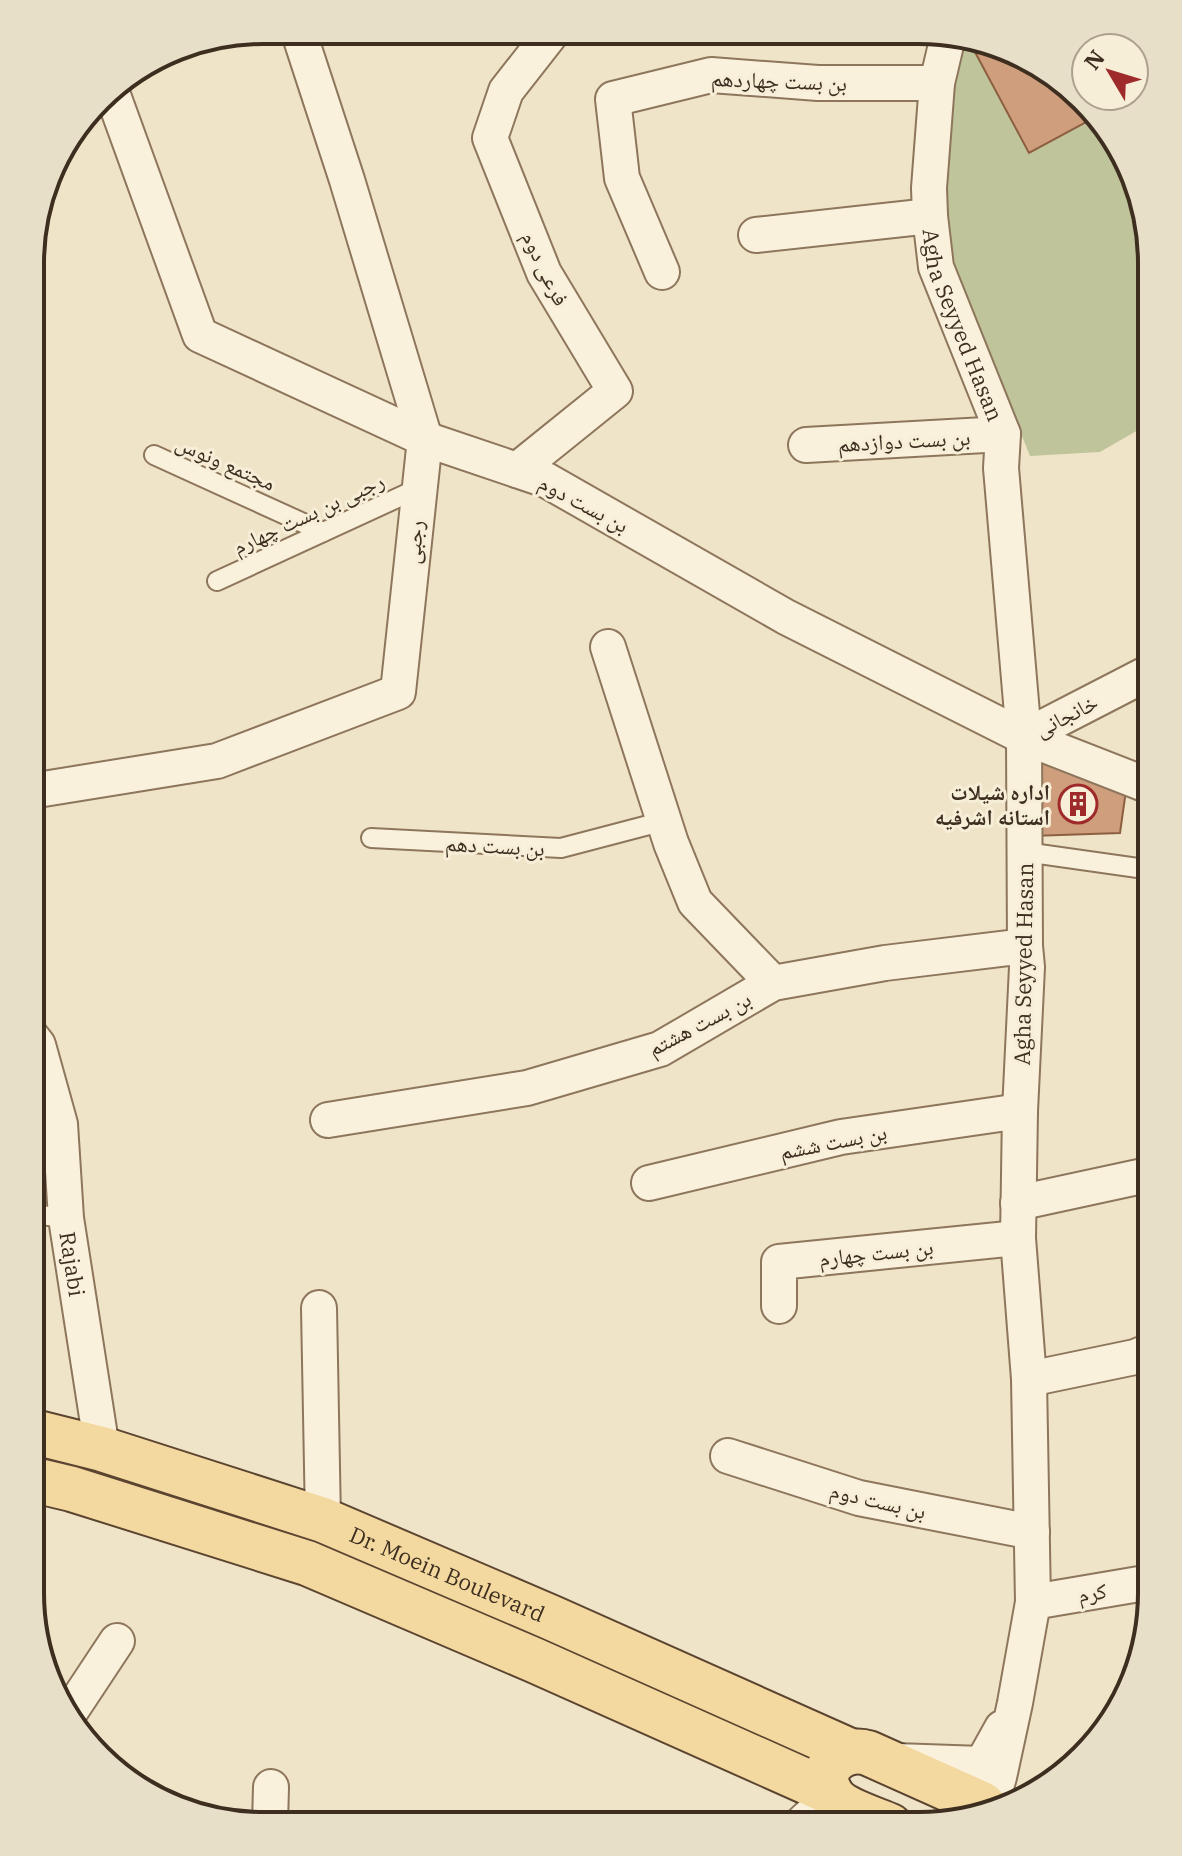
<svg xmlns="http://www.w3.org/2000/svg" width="1182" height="1856" font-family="'IBM Plex Serif','Noto Naskh Arabic',serif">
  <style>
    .cemetery { fill: #bfc49a }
    .building { fill: #cf9f7d; stroke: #8d5f41; stroke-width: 2 }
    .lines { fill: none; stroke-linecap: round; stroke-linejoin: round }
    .service-casing { stroke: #8d765c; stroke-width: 22 }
    .minor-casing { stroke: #8d765c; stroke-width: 38 }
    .primary-casing { stroke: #5b4430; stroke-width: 48 }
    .service { stroke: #faf1dc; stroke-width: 18 }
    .minor { stroke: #faf1dc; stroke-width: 34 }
    .primary { stroke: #f3d9a0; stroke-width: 44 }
    .labels { text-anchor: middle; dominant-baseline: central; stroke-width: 6; stroke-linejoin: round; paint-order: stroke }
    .street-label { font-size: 22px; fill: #3d2e20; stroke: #f7eed8 }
    .poi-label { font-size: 22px; font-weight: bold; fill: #3d2e20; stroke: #f7eed8; text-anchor: end }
    .rim { fill: none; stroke: #3d2e20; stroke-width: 4 }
  </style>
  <rect width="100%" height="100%" fill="#f0e4c8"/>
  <polygon class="cemetery" points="957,35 1061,78 1134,173 1152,263 1152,422 1100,452 1030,456 955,268 939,180"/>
  <g class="building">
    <polygon points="968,39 1061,78 1092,119 1029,153"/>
    <polygon points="1034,741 1128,776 1120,833 1031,836"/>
  </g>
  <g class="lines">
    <g class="service-casing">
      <g id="service">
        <polyline points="154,455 323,532"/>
        <polyline points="217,581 419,488"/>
        <polyline points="371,838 561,848 664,821"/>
        <polyline points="1025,852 1152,870"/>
        <polyline points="31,1214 66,1218"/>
      </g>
    </g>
    <g class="minor-casing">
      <g id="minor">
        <path id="s1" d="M 949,32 L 937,83 L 929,188 L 930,216 L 936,267 L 1003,434 L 1001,468 L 1024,737 L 1025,946 L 1027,967 L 1020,1111 L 1018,1238 L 1029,1379 L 1033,1602 L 1015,1703 L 999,1777 L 989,1811"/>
        <polyline points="110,87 200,335 425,439 546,480 786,617 1024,737 1152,787"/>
        <polyline points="756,235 930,216"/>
        <polyline points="662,272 622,178 613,99 711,75 818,83 937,83"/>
        <polyline points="806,445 1003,434"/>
        <polyline points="517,470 615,391 544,273 490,138 506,91 553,31"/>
        <polyline points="608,647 671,843 695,902 773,983"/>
        <polyline points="1024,737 1152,671"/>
        <polyline points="31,791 217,761 398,692 425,439 347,180 298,30"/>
        <path id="s2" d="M 31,1036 L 38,1045 L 60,1124 L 66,1218 L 102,1449"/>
        <polyline points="328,1120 527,1088 660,1049 773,983 885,963 1025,946"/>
        <polyline points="649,1183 841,1137 1020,1111"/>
        <polyline points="1018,1203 1152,1174"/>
        <polyline points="779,1306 779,1262 1018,1238"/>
        <polyline points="319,1308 323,1520"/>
        <polyline points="1029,1379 1135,1357 1152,1350"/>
        <polyline points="728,1456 859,1498 1032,1532"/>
        <polyline points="1033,1602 1151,1582"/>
        <polyline points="70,1712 117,1641"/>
        <polyline points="896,1761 982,1764 1002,1728"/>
        <polyline points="270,1824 271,1787"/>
        <polyline points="799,1826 832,1795"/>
      </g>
    </g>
    <g class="primary-casing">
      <g id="primary">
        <path id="s3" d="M 30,1431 L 102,1449 L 323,1520 L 552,1618 L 850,1751"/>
        <polyline points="30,1479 72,1489 307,1563 534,1660 830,1792"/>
        <path d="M 890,1826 C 874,1819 843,1810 833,1797 C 813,1771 841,1745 868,1753 L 982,1804 L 990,1812"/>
      </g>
    </g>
    <use href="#service" class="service"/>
    <use href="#minor" class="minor"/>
    <use href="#primary" class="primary"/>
  </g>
  <defs>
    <g id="building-ring" transform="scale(2)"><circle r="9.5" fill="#f7eed8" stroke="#9e2a2b" stroke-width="1.5"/><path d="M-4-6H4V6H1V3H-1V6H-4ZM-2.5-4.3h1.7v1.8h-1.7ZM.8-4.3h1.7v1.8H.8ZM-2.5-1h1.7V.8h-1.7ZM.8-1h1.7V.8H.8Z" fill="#9e2a2b"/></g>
  </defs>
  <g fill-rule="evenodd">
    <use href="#building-ring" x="1078" y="804"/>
  </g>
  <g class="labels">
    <g class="street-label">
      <text transform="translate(779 80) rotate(2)">بن بست چهاردهم</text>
      <text transform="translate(546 268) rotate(64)">فرعی دوم</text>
      <text stroke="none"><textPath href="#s1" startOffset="300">Agha Seyyed Hasan</textPath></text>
      <text transform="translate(904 440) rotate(-3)">بن بست دوازدهم</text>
      <text transform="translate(226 462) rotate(24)">مجتمع ونوس</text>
      <text transform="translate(584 503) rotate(28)">بن بست دوم</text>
      <text transform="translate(308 513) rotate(-25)">رجبی بن بست چهارم</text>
      <text transform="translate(413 542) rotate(-84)">رجبی</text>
      <text transform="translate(1066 715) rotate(-27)">خانجانی</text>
      <text transform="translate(495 845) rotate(3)">بن بست دهم</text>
      <text transform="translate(1023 964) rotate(-89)">Agha Seyyed Hasan</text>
      <text transform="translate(699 1023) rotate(-28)">بن بست هشتم</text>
      <text transform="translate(833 1141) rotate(-11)">بن بست ششم</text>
      <text transform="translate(876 1252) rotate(-6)">بن بست چهارم</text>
      <text stroke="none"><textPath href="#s2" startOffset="234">Rajabi</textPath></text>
      <text transform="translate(878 1500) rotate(13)">بن بست دوم</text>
      <text stroke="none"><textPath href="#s3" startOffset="442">Dr. Moein Boulevard</textPath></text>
      <text transform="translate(1092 1592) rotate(-10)">کرم</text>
    </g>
    <g class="poi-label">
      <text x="1050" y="791">اداره شیلات<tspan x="1050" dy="25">استانه اشرفیه</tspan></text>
    </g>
  </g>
  <path d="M0 0H1182V1856H0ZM263 44H919A219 219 0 0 1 1138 263V1593A219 219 0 0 1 919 1812H263A219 219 0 0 1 44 1593V263A219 219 0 0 1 263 44Z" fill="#e8dfc9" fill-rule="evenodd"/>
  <path class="rim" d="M263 44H919A219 219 0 0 1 1138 263V1593A219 219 0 0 1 919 1812H263A219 219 0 0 1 44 1593V263A219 219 0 0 1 263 44Z"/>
  <g transform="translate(1110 72) rotate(308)"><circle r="38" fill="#f7eed8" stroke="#ada18e" stroke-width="2"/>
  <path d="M0-6L14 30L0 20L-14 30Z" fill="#9e2a2b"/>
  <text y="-12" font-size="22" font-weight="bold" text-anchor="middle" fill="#3d2e20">N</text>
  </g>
</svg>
